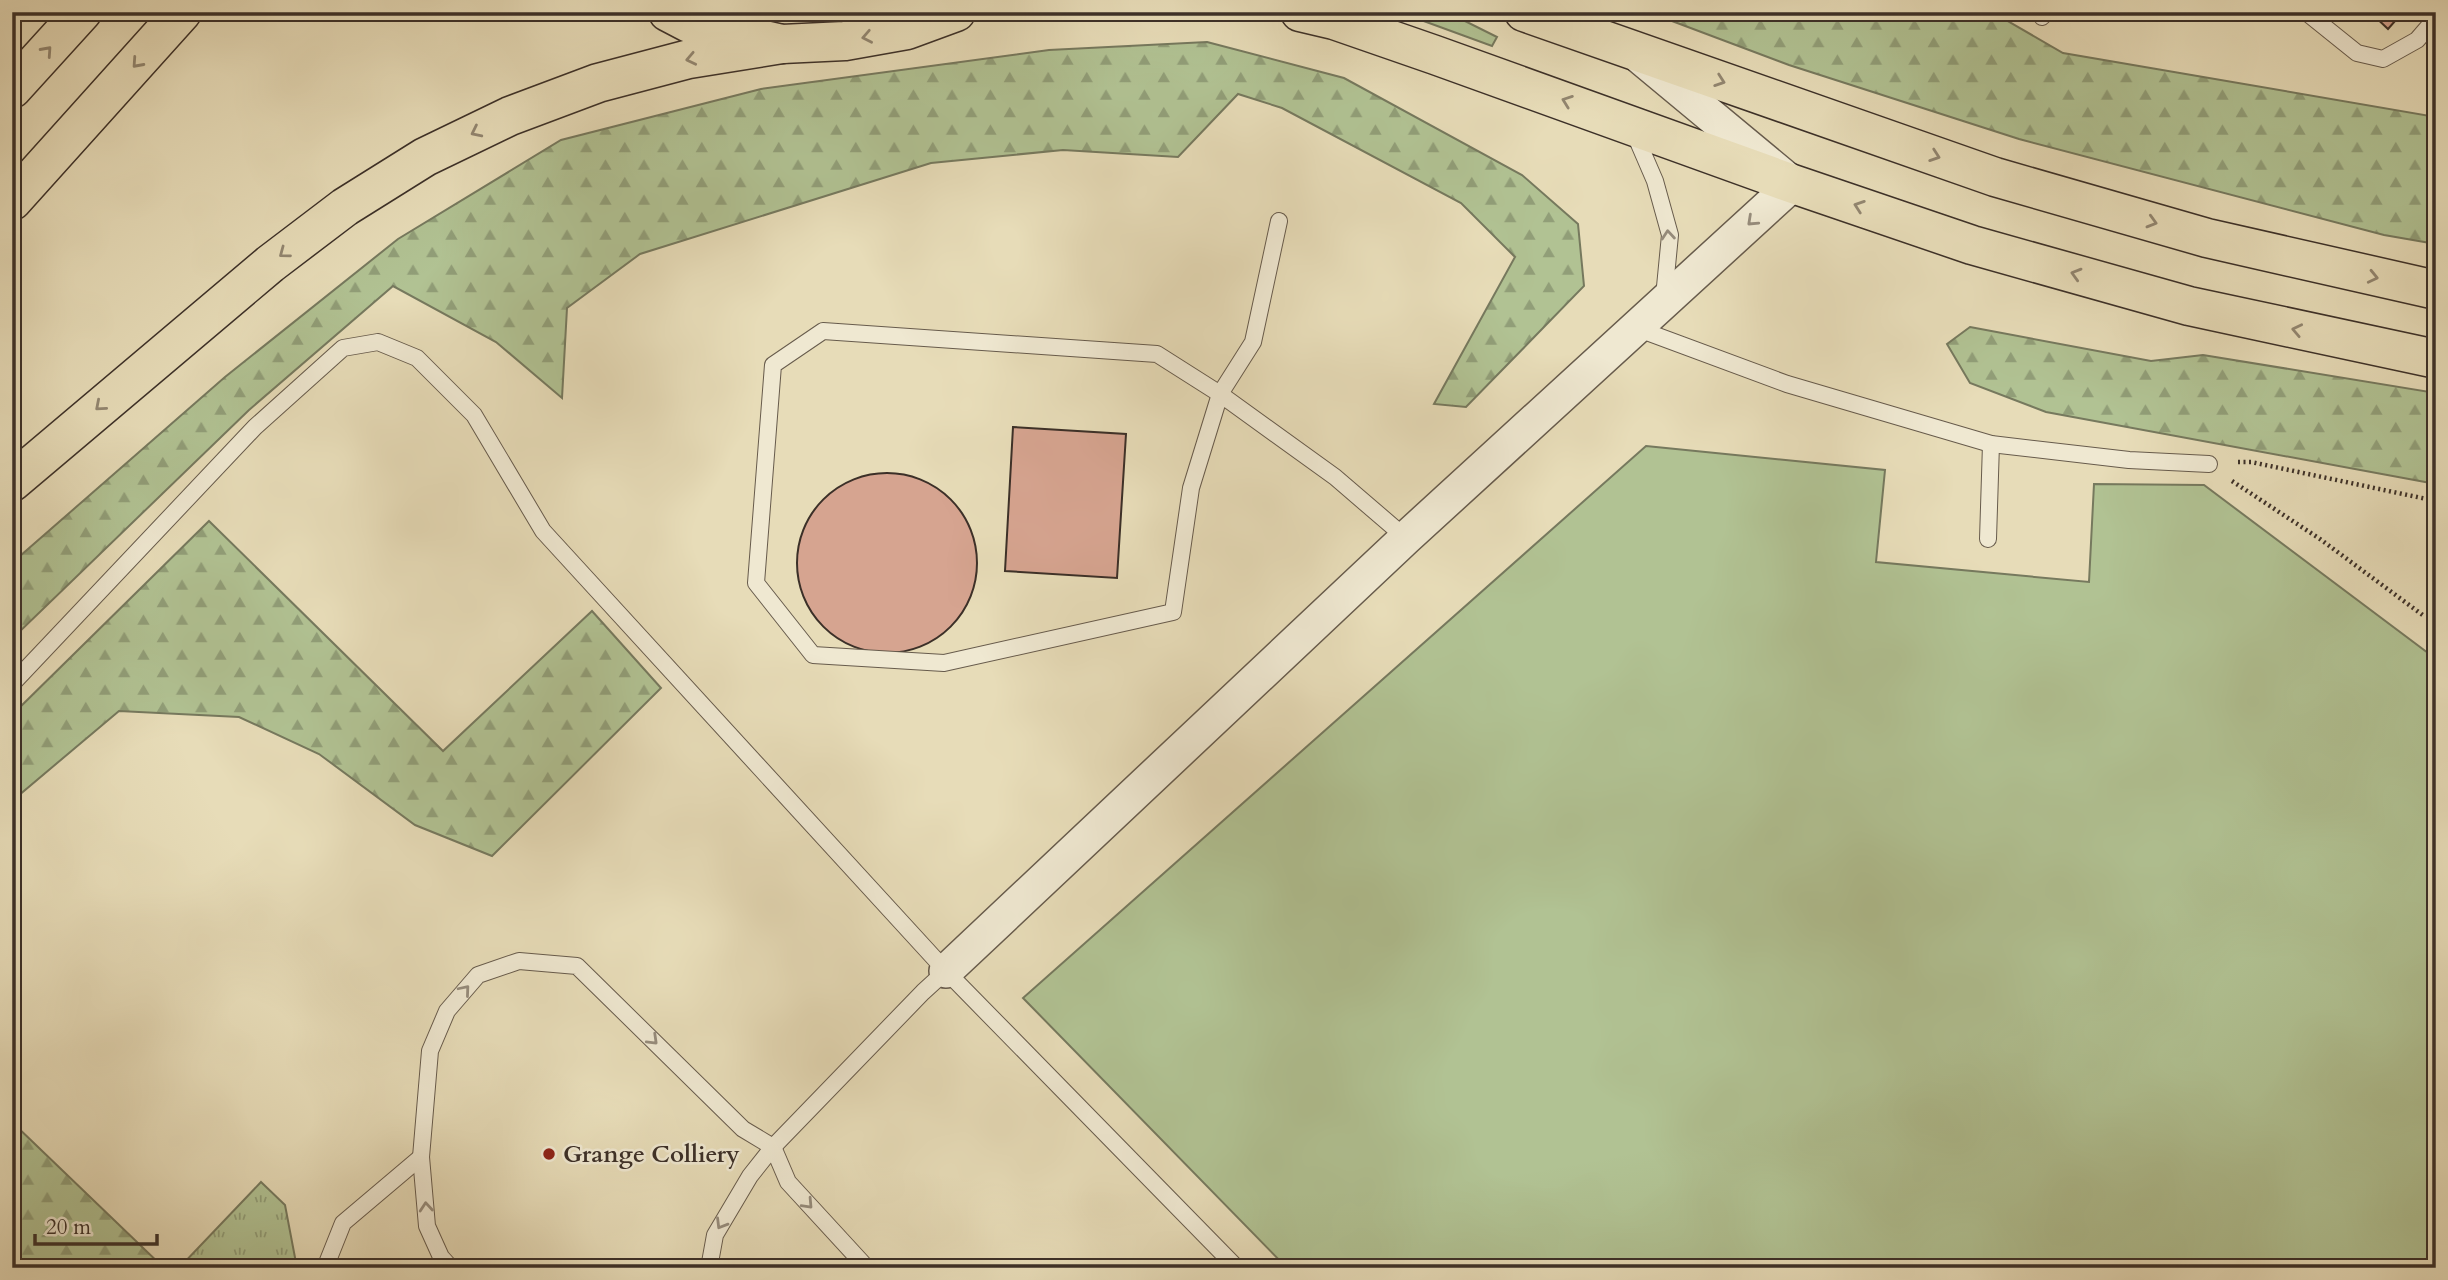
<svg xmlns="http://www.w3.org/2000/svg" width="2448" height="1280" font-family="Cardo,serif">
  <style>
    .grass { fill: #b1c293; stroke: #76795e; stroke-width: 2 }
    .forest { fill: url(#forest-firs); stroke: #76795e; stroke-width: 2 }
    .park { fill: url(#park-tufts); stroke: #76795e; stroke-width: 2 }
    .building { fill: #d6a490; stroke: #3c3028; stroke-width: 2 }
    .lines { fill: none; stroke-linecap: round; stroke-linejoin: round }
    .lane-casing { stroke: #675b4c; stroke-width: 18 }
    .street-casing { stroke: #675b4c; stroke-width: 36 }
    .highway-casing { stroke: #3c3028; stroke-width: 41 }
    .path { stroke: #3c3028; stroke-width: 4.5; stroke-dasharray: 2 3.5; stroke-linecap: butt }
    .lane { stroke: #efe8d1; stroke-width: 16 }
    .street { stroke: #efe8d1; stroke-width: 33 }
    .highway { stroke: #e7dcb8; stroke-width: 38 }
    .oneway { stroke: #928670 }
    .oneway2 { stroke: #968c7c }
    .poi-dot { fill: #8f2418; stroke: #efe8d1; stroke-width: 2.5 }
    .labels { text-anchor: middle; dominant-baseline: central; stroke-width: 5; stroke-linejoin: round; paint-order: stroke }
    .poi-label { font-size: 24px; font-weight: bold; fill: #3c3028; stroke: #efe8d1; text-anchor: start }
  </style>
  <defs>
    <pattern id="forest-firs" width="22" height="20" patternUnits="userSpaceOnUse" patternTransform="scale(1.75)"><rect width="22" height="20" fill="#b1c293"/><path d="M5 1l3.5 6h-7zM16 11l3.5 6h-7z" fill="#919e78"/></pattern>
    <pattern id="park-tufts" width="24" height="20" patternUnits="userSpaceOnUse" patternTransform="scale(1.75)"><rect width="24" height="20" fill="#b1c293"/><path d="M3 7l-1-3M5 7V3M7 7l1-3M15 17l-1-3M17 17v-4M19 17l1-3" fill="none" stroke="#919e78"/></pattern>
  </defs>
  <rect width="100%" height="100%" fill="#e7dcb8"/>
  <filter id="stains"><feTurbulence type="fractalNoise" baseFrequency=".00286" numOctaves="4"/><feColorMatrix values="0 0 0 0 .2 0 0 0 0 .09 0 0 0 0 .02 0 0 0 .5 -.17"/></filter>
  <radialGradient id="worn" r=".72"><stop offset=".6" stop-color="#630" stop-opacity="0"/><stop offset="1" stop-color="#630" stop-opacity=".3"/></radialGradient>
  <g class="grass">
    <polygon points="1399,12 1447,12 1497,37 1492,46"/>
    <polygon points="1646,446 1885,470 1876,562 2089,582 2094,484 2204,485 2436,659 2436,1268 1287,1268 1023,998"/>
  </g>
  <g class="forest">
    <polygon points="1648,12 1992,12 2063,53 2436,117 2436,244 2384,235 2019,139 1789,65"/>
    <polygon points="1207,42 1344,78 1522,175 1578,224 1584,286 1466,407 1434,404 1515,257 1461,203 1282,108 1238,94 1178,157 1063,150 931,163 640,254 567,308 562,398 496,342 393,286 249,410 12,639 12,563 225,377 398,239 561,140 761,89 1049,50"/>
    <polygon points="1970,327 2151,361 2203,355 2436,393 2436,484 2046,412 1970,383 1947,344"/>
    <polygon points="209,521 443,751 592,611 661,688 492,856 415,825 319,754 239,717 119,711 12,801 12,715"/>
    <polygon points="12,1122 164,1268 12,1268"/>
  </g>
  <polygon class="park" points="261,1182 285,1205 297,1268 179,1268"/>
  <g class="building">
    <polygon points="2370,12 2403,12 2388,29"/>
    <polygon points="1013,427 1126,434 1117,578 1005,571"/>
    <circle cx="887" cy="563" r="90"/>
  </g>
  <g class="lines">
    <g class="lane-casing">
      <g id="lane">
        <polyline points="2306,12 2357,53 2383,59 2417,40 2436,18"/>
        <polyline points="2042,17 2046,12"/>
        <polyline points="1633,130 1655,181 1670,235 1664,297"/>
        <polyline points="1279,221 1253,342 1220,394 1191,488 1173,612 944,663 813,655 756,583 773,365 823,331 1157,354 1220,394 1335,477 1406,538"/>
        <polyline points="1636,328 1787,384 1991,444 2129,460 2209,464"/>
        <polyline points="1988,539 1991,444"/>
        <polyline points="12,684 255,427 343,348 378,342 417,358 474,415 543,531 946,971 1237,1268"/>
        <polyline points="325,1268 343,1223 421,1157"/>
        <polyline points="451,1268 441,1257 427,1226 421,1157 430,1051 447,1011 478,975 519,961 577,966 743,1129 773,1147 788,1182 867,1268"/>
        <polyline points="709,1268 715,1235 750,1176 773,1147 923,992 946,971"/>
      </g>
    </g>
    <g class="street-casing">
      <polyline id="street" points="946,971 1406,538 1793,184 1640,57"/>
    </g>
    <g class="highway-casing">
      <g id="highway">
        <polyline points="668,12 689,23 782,44 845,41 907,30 956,12"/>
        <polyline points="1300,12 1334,20 1435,55 1793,184 1972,245 2189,306 2436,359"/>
        <polyline points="1524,12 1995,177 2207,238 2436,290"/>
        <polyline points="12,89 82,12"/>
        <polyline points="12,201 182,12"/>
        <polyline points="12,482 270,264 345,207 425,157 510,116 598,83 689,59 782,44"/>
      </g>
    </g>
    <g class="path">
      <polyline points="2238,462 2251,462 2436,501"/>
      <polyline points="2232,481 2320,539 2424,616"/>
    </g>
    <use href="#lane" class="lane"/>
    <use href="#street" class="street"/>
    <use href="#highway" class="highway"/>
  </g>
  <defs><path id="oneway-chevron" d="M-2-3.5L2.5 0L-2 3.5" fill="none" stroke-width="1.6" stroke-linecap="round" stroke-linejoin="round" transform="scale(1.75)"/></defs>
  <g class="oneway">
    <use href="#oneway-chevron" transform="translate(867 37) rotate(169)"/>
    <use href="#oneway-chevron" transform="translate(47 51) rotate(-48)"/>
    <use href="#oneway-chevron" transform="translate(691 59) rotate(168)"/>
    <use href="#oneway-chevron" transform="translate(137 63) rotate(132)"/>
    <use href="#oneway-chevron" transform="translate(1720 81) rotate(19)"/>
    <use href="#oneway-chevron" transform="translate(1567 101) rotate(-160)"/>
    <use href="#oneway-chevron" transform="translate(476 132) rotate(154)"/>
    <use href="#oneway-chevron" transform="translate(1935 156) rotate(19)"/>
    <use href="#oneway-chevron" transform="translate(1859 206) rotate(-161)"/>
    <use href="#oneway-chevron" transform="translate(2152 222) rotate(16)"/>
    <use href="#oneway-chevron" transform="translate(284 253) rotate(143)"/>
    <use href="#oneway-chevron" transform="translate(2076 274) rotate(-164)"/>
    <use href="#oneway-chevron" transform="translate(2373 277) rotate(13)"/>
    <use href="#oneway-chevron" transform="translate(2297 330) rotate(-168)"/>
    <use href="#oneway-chevron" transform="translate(100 406) rotate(139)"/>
  </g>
  <g class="oneway2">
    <use href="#oneway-chevron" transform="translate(1752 221) rotate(137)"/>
    <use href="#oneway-chevron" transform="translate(1668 235) rotate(-95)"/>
    <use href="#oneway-chevron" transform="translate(465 990) rotate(-50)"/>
    <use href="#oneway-chevron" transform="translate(653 1040) rotate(44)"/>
    <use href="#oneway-chevron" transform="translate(808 1204) rotate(47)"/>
    <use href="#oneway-chevron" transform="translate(426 1207) rotate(-95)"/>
    <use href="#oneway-chevron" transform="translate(721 1224) rotate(121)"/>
  </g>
  <circle class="poi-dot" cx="549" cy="1154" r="7"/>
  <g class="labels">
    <g class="poi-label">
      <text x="563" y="1154">Grange Colliery</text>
    </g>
  </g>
  <rect width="2448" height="1280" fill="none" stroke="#e7dcb8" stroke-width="42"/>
  <rect x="14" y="14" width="2420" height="1252" fill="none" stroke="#3c3028" stroke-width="3.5"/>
  <rect x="21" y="21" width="2406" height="1238" fill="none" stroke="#3c3028" stroke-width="2"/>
  <path d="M35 1234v10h122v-10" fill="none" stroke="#3c3028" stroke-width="3.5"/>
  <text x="46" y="1234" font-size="21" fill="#3c3028" stroke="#efe8d1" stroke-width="5" paint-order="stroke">20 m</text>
  <rect width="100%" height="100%" filter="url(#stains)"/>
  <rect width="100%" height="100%" fill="url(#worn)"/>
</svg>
